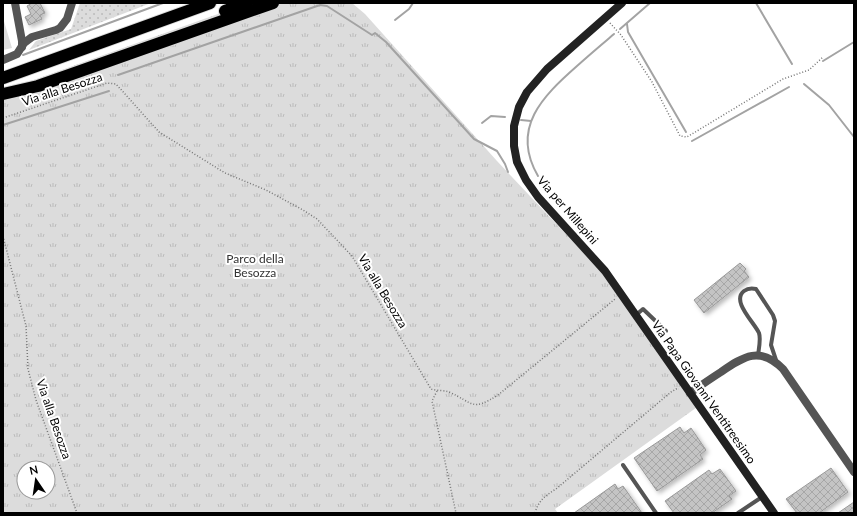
<svg xmlns="http://www.w3.org/2000/svg" width="857" height="516" font-family="Lato,sans-serif">
  <style>
    .grass { fill: url(#grass-dots) }
    .park { fill: url(#park-tufts); fill-rule: evenodd }
    .garden { fill: #dcdcdc }
    .lines { fill: none; stroke-linecap: round; stroke-linejoin: round }
    .stream { stroke: #a3a3a3; stroke-width: 2 }
    .building { fill: url(#building-cross-hatch); stroke: #999; filter: url(#shadow) }
    .highway-casing { stroke: #dbdbdb; stroke-width: 14 }
    .path { stroke: #777; stroke-width: 1.5; stroke-dasharray: 1 2; stroke-linecap: butt }
    .lane { stroke: #555; stroke-width: 4 }
    .street { stroke: #555; stroke-width: 8 }
    .secondary { stroke: #222; stroke-width: 8 }
    .highway { stroke: #000; stroke-width: 12 }
    .labels { text-anchor: middle; dominant-baseline: central; stroke-width: 4; stroke-linejoin: round; paint-order: stroke }
    .street-label { font-size: 12px; fill: #000; stroke: #fff }
    .park-label { font-size: 12px; fill: #333; stroke: #fff }
  </style>
  <defs>
    <pattern id="grass-dots" width="8" height="8" patternUnits="userSpaceOnUse"><rect width="8" height="8" fill="#dcdcdc"/><path d="M2 2h.1M6 6h.1" fill="none" stroke="#bbb" stroke-width="1.8" stroke-linecap="round"/></pattern>
    <pattern id="park-tufts" width="24" height="20" patternUnits="userSpaceOnUse"><rect width="24" height="20" fill="#dcdcdc"/><path d="M3 7l-1-3M5 7V3M7 7l1-3M15 17l-1-3M17 17v-4M19 17l1-3" fill="none" stroke="#bbb"/></pattern>
    <pattern id="building-cross-hatch" width="8" height="8" patternUnits="userSpaceOnUse"><rect width="8" height="8" fill="#c4c4c4"/><path d="M0 0l8 8M0 8l8-8" fill="none" stroke="#a7a7a7"/></pattern>
    <filter id="shadow"><feDropShadow dx="2.5" dy="2.5" stdDeviation="2" flood-color="#0004"/></filter>
  </defs>
  <rect width="100%" height="100%" fill="#fff"/>
  <polygon class="grass" points="80,3 151,3 29,50 36,41 71,29"/>
  <path class="park" d="M 268,3 L 352,3 L 365,14 L 497,161 L 613,284 L 700,405 L 555,509 L 558,513 L 3,513 L 3,91 L 229,10 ZM 24,468 L 48,468 L 48,492 L 24,492 Z"/>
  <polygon class="garden" points="3,18 12,48 3,50"/>
  <g class="lines">
    <g class="stream">
      <polyline points="756,3 792,64"/>
      <polyline points="395,20 409,9 413,3"/>
      <polyline points="627,24 628,32 686,132"/>
      <polyline points="620,29 650,3"/>
      <polyline points="23,55 163,3"/>
      <polyline points="823,61 854,42"/>
      <polyline points="118,75 320,5 327,6 372,35 375,33 386,42 474,139 497,151 505,164 508,172"/>
      <polyline points="804,84 829,105 854,137"/>
      <polyline points="521,120 531,121"/>
      <polyline points="482,123 491,116 505,117"/>
      <polyline points="3,125 109,91"/>
      <polyline points="692,141 789,87"/>
      <path d="M 538,176 C 510,128 543,96 577,66 C 589,55 601,45 614,34"/>
    </g>
  </g>
  <g class="building">
    <polygon points="32,3 40,3 45,13 40,15 42,19 29,25 25,17 31,14 27,6"/>
    <polygon points="740,263 746,269 744,271 749,277 704,313 694,300"/>
    <polygon points="680,427 684,433 691,428 706,450 700,455 703,459 657,491 634,458"/>
    <polygon points="831,468 848,492 819,513 797,513 786,499"/>
    <polygon points="720,469 736,491 729,496 732,499 712,513 674,513 665,501 709,470 712,474"/>
    <polygon points="615,484 618,489 623,486 642,513 574,513"/>
    <polygon points="854,502 854,513 838,513"/>
  </g>
  <g class="lines">
    <g class="highway-casing">
      <g id="highway">
        <polyline points="225,11 247,3"/>
        <polyline points="3,78 210,3"/>
        <polyline points="3,94 38,86 273,3"/>
      </g>
    </g>
    <g class="path">
      <polyline points="610,23 621,35 652,82 680,136 687,137 783,79 809,70 823,57"/>
      <path d="M 3,118 L 107,83 L 116,84 L 159,132 L 225,173 L 266,190 L 303,210 L 317,219 L 352,256 L 431,389 C 437,391 444,390 449,392 C 474,403 471,412 498,395 L 615,299"/>
      <polyline points="3,236 26,326 28,369 36,400 77,513"/>
      <polyline points="437,391 432,401 456,513"/>
      <path d="M 535,513 C 538,501 546,495 556,489 L 671,392 L 676,389 L 679,389"/>
    </g>
    <g class="lane">
      <polyline points="636,315 643,309 666,331"/>
      <path d="M 758,355 C 759,348 761,339 759,333 C 754,322 731,301 744,291 C 748,288 752,288 756,289 L 773,315 L 775,321 L 771,345 L 777,363"/>
      <polyline points="623,465 656,513"/>
      <polyline points="738,513 762,497"/>
    </g>
    <g class="street">
      <polyline points="15,3 22,41 22,47"/>
      <polyline points="3,60 17,54 24,43 32,37 56,30 60,28 67,19 72,3"/>
      <path d="M 690,393 C 700,386 710,379 721,372 C 744,356 760,346 783,369 L 854,472"/>
    </g>
    <polyline class="secondary" points="622,3 547,69 527,92 519,107 514,126 514,146 517,162 526,180 538,197 605,271 774,513"/>
    <use href="#highway" class="highway"/>
  </g>
  <g class="labels">
    <g class="street-label">
      <text transform="translate(62 89) rotate(-18)">Via alla Besozza</text>
      <text transform="translate(568 210) rotate(49)">Via per Millepini</text>
      <text transform="translate(383 291) rotate(59)">Via alla Besozza</text>
      <text transform="translate(704 392) rotate(55)">Via Papa Giovanni Ventitreesimo</text>
      <text transform="translate(54 419) rotate(71)">Via alla Besozza</text>
    </g>
    <g class="park-label">
      <text x="255" y="258">Parco della<tspan x="255" dy="14">Besozza</tspan></text>
    </g>
  </g>
  <rect width="857" height="516" fill="none" stroke="#000000" stroke-width="8"/>
  <g transform="translate(36 480) rotate(347)"><circle r="19" fill="#ffffff" stroke="#999999"/>
  <path d="M0-3L7 15L0 10L-7 15Z" fill="#000000"/>
  <text y="-6" font-size="11" font-weight="bold" text-anchor="middle" fill="#000000">N</text>
  </g>
</svg>
